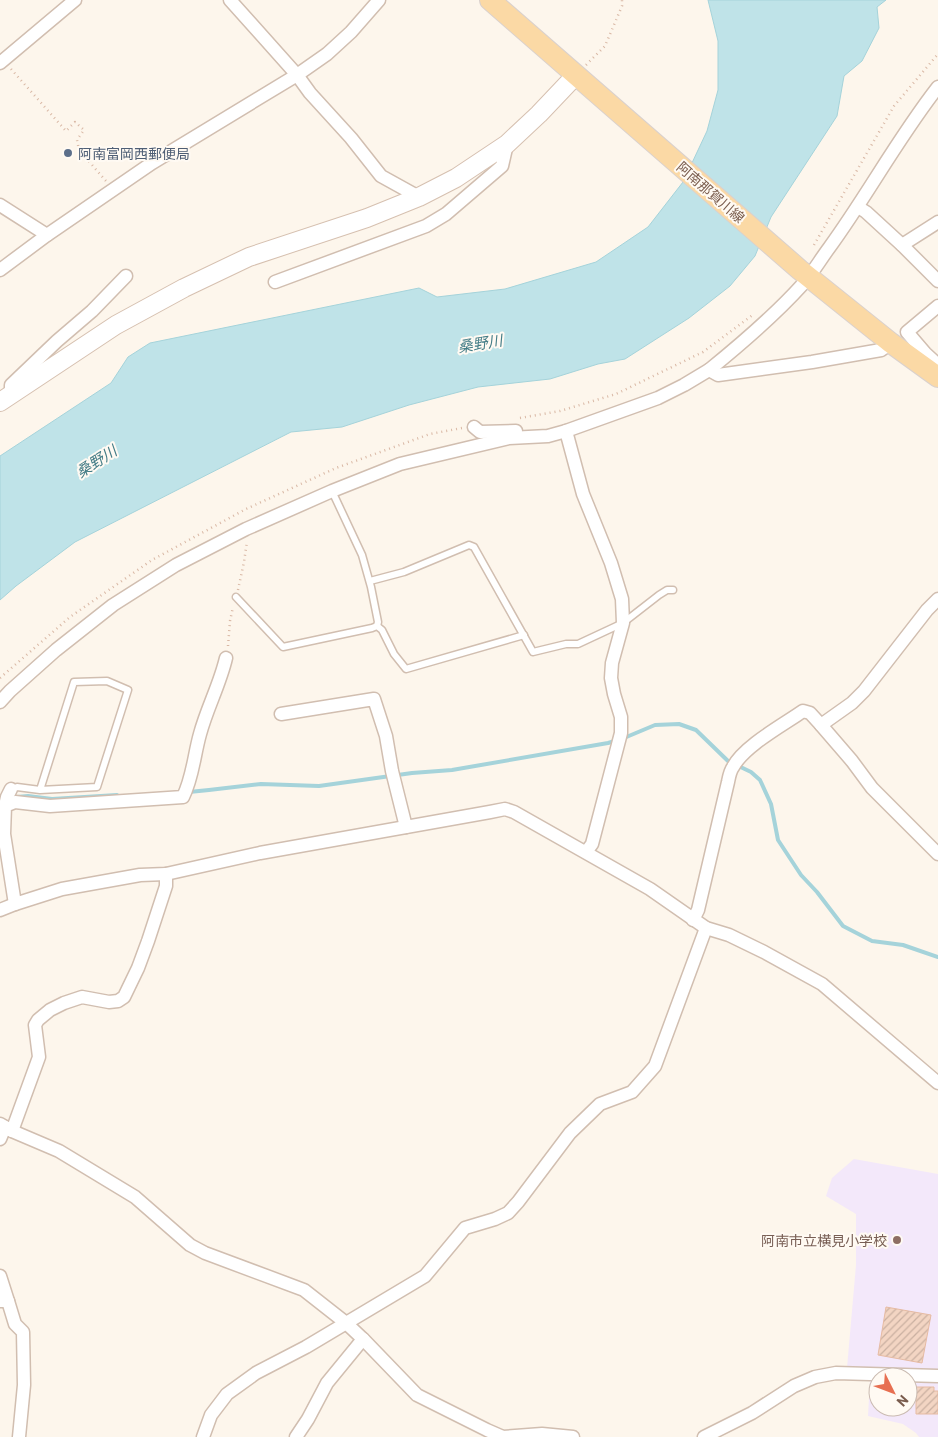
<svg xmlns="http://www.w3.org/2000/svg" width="938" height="1437" font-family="Barlow,'Noto Sans JP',sans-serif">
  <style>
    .education { fill: #f3e8fa }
    .water { fill: #bfe3e8; stroke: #a5d3da }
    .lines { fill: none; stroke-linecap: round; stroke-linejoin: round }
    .stream { stroke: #a5d3da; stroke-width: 4 }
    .building { fill: url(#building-hatch); stroke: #e6bba3 }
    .lane-casing { stroke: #d1beb0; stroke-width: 9 }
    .street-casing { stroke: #d1beb0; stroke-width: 15 }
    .secondary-casing { stroke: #d6c0b0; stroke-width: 20 }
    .primary-casing { stroke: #dad1cd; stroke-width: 22 }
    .path { stroke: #d9b8a5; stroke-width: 2.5; stroke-dasharray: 1 4; stroke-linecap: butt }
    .lane { stroke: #fff; stroke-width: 6 }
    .street { stroke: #fff; stroke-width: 12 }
    .secondary { stroke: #fff; stroke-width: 18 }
    .primary { stroke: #fbd9a5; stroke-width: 20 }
    .service-dot { fill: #5c6f8a; stroke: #fffaf3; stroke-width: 2 }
    .education-dot { fill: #8d6e63; stroke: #fffaf3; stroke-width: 2 }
    .labels { text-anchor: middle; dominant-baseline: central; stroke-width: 4; stroke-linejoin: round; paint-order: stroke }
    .service-label { font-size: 14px; fill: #4e5e75; stroke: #fffaf3; text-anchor: start }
    .street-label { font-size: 14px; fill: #7a5c4d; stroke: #fffaf3 }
    .education-label { font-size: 14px; fill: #785e54; stroke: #fffaf3; text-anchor: end }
    .water-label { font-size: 15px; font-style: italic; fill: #437c86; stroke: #fffaf3 }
  </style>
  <defs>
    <pattern id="building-hatch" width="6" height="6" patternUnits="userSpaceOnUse" patternTransform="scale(1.25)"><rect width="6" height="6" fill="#f3d5c3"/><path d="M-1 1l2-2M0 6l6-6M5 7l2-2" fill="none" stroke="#cab0a1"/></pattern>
  </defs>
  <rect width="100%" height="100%" fill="#fdf6ec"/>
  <g class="education">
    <polygon points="854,1159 938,1174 938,1370 847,1368 856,1265 856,1214 826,1196 832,1178"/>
    <polygon points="870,1380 878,1380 878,1407 908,1407 908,1382 938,1383 938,1437 919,1437 916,1433 903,1424 868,1416"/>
  </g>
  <polygon class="water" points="708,0 886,0 877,7 879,28 862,61 844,76 837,116 771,217 755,256 730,286 689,318 625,359 598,364 550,379 478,387 409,405 342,427 291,432 75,542 16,586 0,600 0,456 111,383 128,357 150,343 419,288 437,297 505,289 596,262 648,227 683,182 707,131 718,90 718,41"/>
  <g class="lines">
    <g class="stream">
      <polyline points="624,738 655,725 679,724 696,730 728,761 751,772 760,780 771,804 778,840 801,875 817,892 843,926 872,941 903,945 938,957"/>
      <polyline points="189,792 209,790 261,784 319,786 412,773 452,770 608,743 615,741"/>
      <polyline points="17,797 28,796 52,799 117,795"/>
    </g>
  </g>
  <g class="building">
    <polygon points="886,1307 931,1315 922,1363 878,1355"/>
    <polygon points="916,1387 934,1387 934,1391 938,1391 938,1414 916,1414"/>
  </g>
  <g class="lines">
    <g class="lane-casing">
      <g id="lane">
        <polyline points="332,491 362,555 371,587 378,622 377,626"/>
        <polyline points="370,581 404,572 469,545 474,547 533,652 566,644 578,644 623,623 659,595 667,590 673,590"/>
        <polyline points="236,597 283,647 372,628 377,626 382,630 394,654 406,669 524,635"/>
        <polyline points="11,789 17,787 40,790 74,682 107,681 128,690 97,787 40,790"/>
      </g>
    </g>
    <g class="street-casing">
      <g id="street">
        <polyline points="230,0 297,75 310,93 351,138 381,176 419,197"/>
        <polyline points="0,63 75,0"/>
        <polyline points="0,205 47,235"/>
        <polyline points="858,207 866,212 902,245 938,281"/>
        <polyline points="902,245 938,222"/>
        <polyline points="0,270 47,235 152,163 297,75 327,54 351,32 379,0"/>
        <polyline points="275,282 426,226 446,214 502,166 507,144"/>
        <path d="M 709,370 C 741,344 774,316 802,285 C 812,274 820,260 829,248 C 867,196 898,138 938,87"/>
        <polyline points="935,375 936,363 925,353 907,332 938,306"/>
        <polyline points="11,395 11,385 57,341 92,311 126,276"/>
        <polyline points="474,427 480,432 516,431"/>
        <polyline points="0,702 10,691 56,650 113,605 176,565 246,529 332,491 400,464 509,438 548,436 566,431"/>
        <polyline points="281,714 374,699 386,736 392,771 406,827"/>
        <polyline points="821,725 852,761 872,788 938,854"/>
        <polyline points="5,806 7,797 11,789"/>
        <polyline points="586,852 592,844 621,733 621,717 614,694 611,678 612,663 623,623 622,599 611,563 583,494 566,431 658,398 684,385 709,370 718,375 812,362 881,350 891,343"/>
        <path d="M 15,904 L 4,834 L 5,806 L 15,802 L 50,806 L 183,797 C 193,777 194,755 200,734 C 207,708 220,684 226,658"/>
        <polyline points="0,910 15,904 62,889 140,875 166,874 260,853 490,812 505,809 514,812 650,889 706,928 729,935 764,952 822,984 938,1083"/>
        <path d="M 693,920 L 698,910 L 728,782 C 729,777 730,771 733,767 C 744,746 783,725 803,711 L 810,713 L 821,725 L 852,703 L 864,691 L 927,610 L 938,599"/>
        <polyline points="0,1124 12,1131 59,1151 135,1197 190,1245 205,1253 304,1290 346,1323 363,1339 417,1395 487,1430 503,1437 542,1434 573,1437"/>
        <polyline points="12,1131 39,1057 35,1025 38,1020 50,1010 64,1003 82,997 109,1002 118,1001 124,997 138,968 148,941 166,886 166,874"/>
        <polyline points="0,1139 5,1127"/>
        <polyline points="0,1276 8,1301 1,1301"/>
        <polyline points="8,1301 15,1324 23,1332 24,1385 19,1437"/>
        <polyline points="203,1437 211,1415 227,1394 256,1373 306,1347 425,1276 465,1228 495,1219 508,1213 518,1202 570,1133 600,1104 632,1092 655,1066 706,928"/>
        <polyline points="296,1437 308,1419 327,1383 363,1339"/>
        <polyline points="704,1437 752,1413 794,1386 815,1377 836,1373 938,1376"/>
      </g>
    </g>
    <g class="secondary-casing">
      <polyline id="secondary" points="0,402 116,325 184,288 249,257 367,218 419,197 456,178 507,144 539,114 576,75"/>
    </g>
    <g class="primary-casing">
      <polyline id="primary" points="490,0 800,270 891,343 938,377"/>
    </g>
    <g class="path">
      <polyline points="586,65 605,46 622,6 622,0"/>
      <polyline points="11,69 66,131 75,122 84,130 77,140 79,150 106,181"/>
      <polyline points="814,245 894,106 938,54"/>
      <polyline points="520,418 560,411 616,394 703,352 754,314"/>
      <polyline points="238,590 244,562 247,541"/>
      <polyline points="228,646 230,621 233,607"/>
      <polyline points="0,678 70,617 152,560 246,509 336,468 430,434 462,428"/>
    </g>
    <use href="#lane" class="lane"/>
    <use href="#street" class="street"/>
    <use href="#secondary" class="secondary"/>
    <use href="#primary" class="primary"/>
  </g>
  <circle class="service-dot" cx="68" cy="153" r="5"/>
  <circle class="education-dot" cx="897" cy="1240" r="5"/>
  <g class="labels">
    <g class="service-label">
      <text x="78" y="153">阿南富岡西郵便局</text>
    </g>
    <g class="street-label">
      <text transform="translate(711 192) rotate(41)">阿南那賀川線</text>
    </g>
    <g class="education-label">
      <text x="887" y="1240">阿南市立横見小学校</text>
    </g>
    <g class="water-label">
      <text transform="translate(480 343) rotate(-9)">桑野川</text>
      <text transform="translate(96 461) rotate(-33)">桑野川</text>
    </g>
  </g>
  <g transform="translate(893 1392) rotate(132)"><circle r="24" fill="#fffaf3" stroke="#cabbb1"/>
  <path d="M0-4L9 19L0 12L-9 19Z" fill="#e76f51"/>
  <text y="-8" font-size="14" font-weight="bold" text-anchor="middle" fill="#7a5c4d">N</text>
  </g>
</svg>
